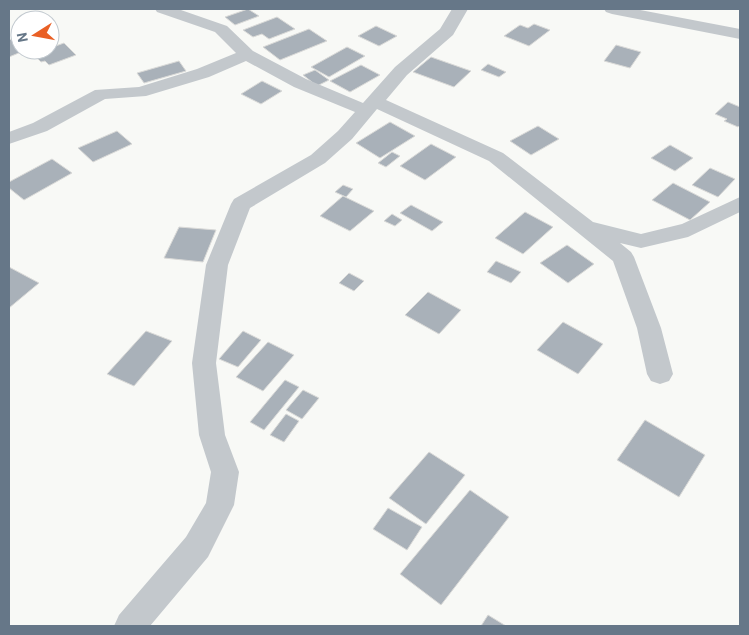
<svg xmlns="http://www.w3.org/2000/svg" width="749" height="635" font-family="Barlow,sans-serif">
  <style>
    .building { fill: #a9b1b9; stroke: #dadad8 }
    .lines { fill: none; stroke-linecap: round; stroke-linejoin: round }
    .street { fill: #c3c8cc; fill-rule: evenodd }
  </style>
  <rect width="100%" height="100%" fill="#f8f9f6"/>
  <g class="building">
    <polygon points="248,9 259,16 235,25 225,17"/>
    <polygon points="277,17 295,29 269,39 262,34 253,37 243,30"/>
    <polygon points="534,24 550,30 529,46 504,36 520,25 528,28"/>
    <polygon points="376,26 397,36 379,46 358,36"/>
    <polygon points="309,29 327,41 280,60 263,47"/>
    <polygon points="20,36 20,50 26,50 9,57 9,40"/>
    <polygon points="64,43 76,55 49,65 45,61 41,62 37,58 41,57 37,52 50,50 50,48"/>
    <polygon points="616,45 641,52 630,68 604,61"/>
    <polygon points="347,47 365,56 329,77 311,67"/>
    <polygon points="431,57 471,71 454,87 413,72"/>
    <polygon points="179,61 186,71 144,83 137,73"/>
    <polygon points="488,64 506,72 499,77 481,70"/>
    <polygon points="361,65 380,75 350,92 330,81"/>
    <polygon points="315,70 329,80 317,86 303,75"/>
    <polygon points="262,81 282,91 261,104 241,94"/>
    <polygon points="728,102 740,107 740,125 738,127 724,121 727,119 715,114"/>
    <polygon points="390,122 415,136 380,158 356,143"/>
    <polygon points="538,126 559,139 531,155 510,141"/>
    <polygon points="117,131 132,144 93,162 78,148"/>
    <polygon points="431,144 456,157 425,180 400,166"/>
    <polygon points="670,145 693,158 675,171 651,158"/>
    <polygon points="392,152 400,156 386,167 378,163"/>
    <polygon points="52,159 72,173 24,200 9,188 9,182"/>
    <polygon points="710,168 735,179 718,197 692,185"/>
    <polygon points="673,183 710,202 690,220 652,200"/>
    <polygon points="343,185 353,189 346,197 335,192"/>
    <polygon points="343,196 374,211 350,231 320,216"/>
    <polygon points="411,205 443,222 432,231 400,213"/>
    <polygon points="525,212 553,227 523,254 495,238"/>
    <polygon points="392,214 402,220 395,226 384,221"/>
    <polygon points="179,227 216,230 203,262 164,258"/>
    <polygon points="567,245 594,264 568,283 540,263"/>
    <polygon points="496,261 521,272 511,283 487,272"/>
    <polygon points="9,267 39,283 9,308"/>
    <polygon points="349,273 364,281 354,291 339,283"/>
    <polygon points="428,292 461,310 439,334 405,315"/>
    <polygon points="563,322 603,344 578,374 537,350"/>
    <polygon points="146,331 172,341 134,386 107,374"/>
    <polygon points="243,331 261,340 238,367 219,359"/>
    <polygon points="268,342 294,355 263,391 236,377"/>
    <polygon points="285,380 299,387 264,430 250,422"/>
    <polygon points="303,390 319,398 302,419 286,410"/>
    <polygon points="286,414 299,421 284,442 270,435"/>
    <polygon points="645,420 705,455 679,497 617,460"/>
    <polygon points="429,452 465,475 426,524 389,498"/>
    <polygon points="470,490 509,517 441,605 400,574"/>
    <polygon points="388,508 422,527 407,550 373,529"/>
    <polygon points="488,615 506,626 481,626"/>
  </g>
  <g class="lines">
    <g class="street">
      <polygon points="155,9 178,9 227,26 253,51 306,79 363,103 395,67 440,29 452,9 468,9 453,35 407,75 386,100 503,153 593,222 641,234 682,224 740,197 740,212 688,237 641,248 620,243 631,252 634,257 661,328 673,374 669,381 660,384 651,381 647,374 637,328 613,261 489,161 377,109 352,139 325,163 250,208 228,265 216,363 225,435 239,472 234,505 208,557 150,626 114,626 119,615 186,537 206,503 211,472 199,435 192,363 206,265 231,204 234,199 311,155 338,131 355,112 294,87 246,61 209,77 146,96 105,99 47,131 9,144 9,132 33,123 95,90 139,87 197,69 236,53 215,32 157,12"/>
      <polygon points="604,9 635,9 740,29 740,39 612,14 606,12"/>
    </g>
  </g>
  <rect width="749" height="635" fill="none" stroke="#667788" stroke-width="20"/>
  <g transform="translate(35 35) rotate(259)"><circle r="24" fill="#ffffff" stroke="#c2c9cf"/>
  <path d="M0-4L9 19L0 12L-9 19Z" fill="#e96025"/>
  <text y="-8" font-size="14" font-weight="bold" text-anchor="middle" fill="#667788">N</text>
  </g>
</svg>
